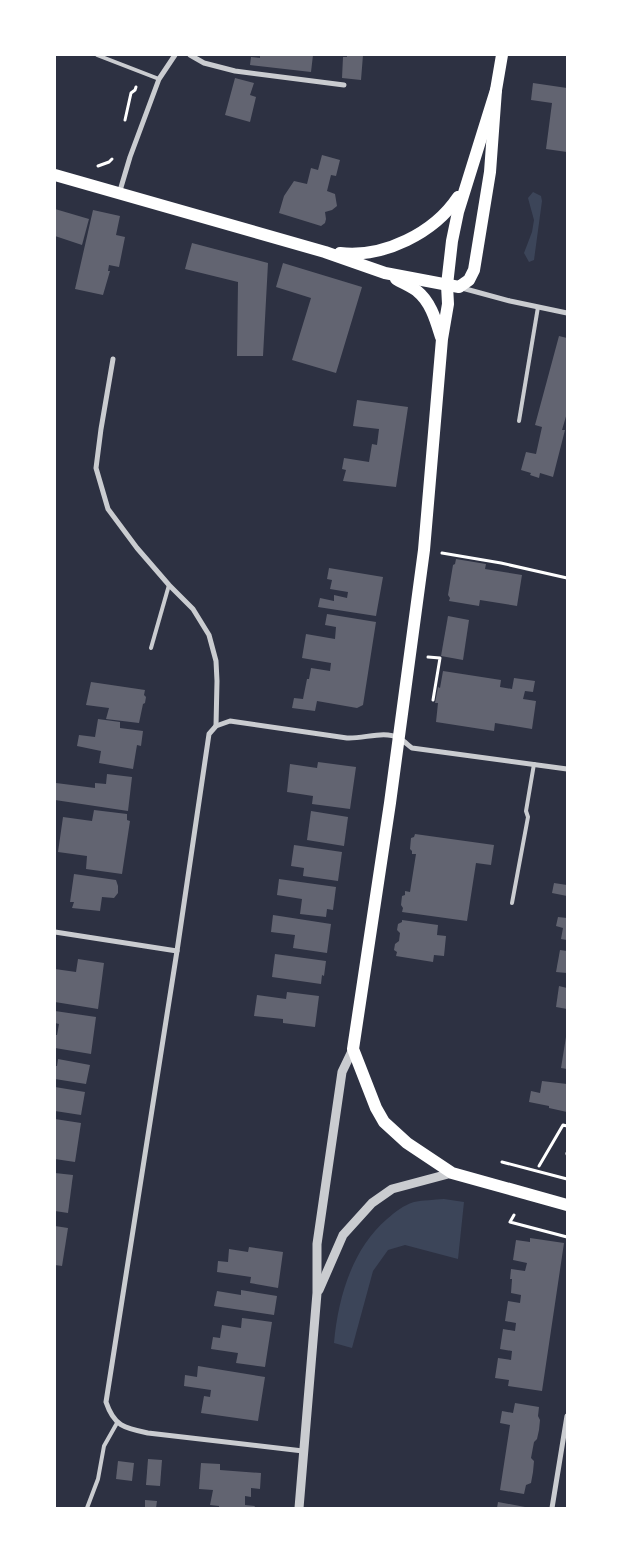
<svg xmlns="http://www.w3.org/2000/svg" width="622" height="1563" font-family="'Varela Round',sans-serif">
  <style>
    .green { fill: #3c4559 }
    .building { fill: #626471 }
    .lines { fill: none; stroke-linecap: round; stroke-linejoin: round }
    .path { stroke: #fff; stroke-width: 3 }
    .service { stroke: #caccd0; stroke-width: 4 }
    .minor { stroke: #caccd0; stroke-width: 5 }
    .tertiary { stroke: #caccd0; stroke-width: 9 }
    .primary { stroke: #fff; stroke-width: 12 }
  </style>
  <rect width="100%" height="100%" fill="#2d3142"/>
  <g class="green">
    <polygon points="533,192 541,196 542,201 534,260 529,262 524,253 532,232 534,220 528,198"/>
    <path d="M 444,1199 L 464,1202 L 458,1259 L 405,1245 L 388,1250 L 373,1271 L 352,1348 L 334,1343 C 338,1298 352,1249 387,1219 C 395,1212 404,1205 414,1202 C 423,1200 434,1200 444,1199 Z"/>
  </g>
  <g class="building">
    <polygon points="260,55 313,55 311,72 250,65 251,57 260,58"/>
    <polygon points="347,55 363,55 361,80 342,78 343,57 347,57"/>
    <polygon points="235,78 254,83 250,95 256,97 250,122 225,115"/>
    <polygon points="533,83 567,88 567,152 546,149 552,103 531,100"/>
    <polygon points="322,155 340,160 336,176 331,175 327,191 335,194 337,206 332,210 325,212 326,219 325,223 321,226 279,213 284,196 294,181 307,184 311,168 318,170"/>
    <polygon points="55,209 89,219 82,245 55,236"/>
    <polygon points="93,210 120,216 116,235 125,237 119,267 109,265 108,271 110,271 103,295 75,289"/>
    <polygon points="192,243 268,263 263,356 237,356 238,282 185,269"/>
    <polygon points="283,263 362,287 336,373 292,360 311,298 276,287"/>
    <polygon points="559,336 567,338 567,413 562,430 565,430 553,477 540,473 539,478 530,475 531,473 521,470 526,452 536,454 542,427 535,425"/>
    <polygon points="357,400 408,407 396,487 343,481 346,470 342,469 344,458 369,462 372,444 377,445 379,429 353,426"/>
    <polygon points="456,559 486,564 485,569 522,575 517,606 480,600 479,606 449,601 450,598 448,595 453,565 455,564"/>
    <polygon points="329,568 383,577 376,616 318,607 320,598 334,601 334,595 347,598 348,592 330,589 332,580 327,579"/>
    <polygon points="327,614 376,622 363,705 357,708 317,701 315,711 292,708 294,698 303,699 307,679 309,679 311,668 330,671 331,663 302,658 306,634 335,639 336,627 325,625"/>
    <polygon points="448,616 469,620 463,660 441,656"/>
    <polygon points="443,671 501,680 500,687 512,689 514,678 535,681 533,692 525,691 523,699 536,701 532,729 495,723 494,731 436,722 438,703 435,703 438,687 440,688"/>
    <polygon points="91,682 145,690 144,695 146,697 145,703 143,704 139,723 106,719 109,708 86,705"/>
    <polygon points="98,719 120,722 120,728 143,731 141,746 137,745 133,769 99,763 101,751 77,746 79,735 95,737"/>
    <polygon points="318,762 356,767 350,809 312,804 313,796 287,792 290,764 317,768"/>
    <polygon points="107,774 132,777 128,811 55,800 56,783 95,788 95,783 106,784"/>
    <polygon points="94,810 127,814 127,820 130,821 122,874 86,869 87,856 58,852 63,817 92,821"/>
    <polygon points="311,811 348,817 344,846 307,840"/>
    <polygon points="415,834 494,845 491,865 476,863 467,921 402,912 403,908 401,905 402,896 405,895 405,891 410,892 416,854 412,854 412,851 410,849 411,838 414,837"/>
    <polygon points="294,845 342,852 338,881 303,876 304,868 291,866"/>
    <polygon points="74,874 116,880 118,886 118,893 114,898 102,897 100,911 72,908 74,902 70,902"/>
    <polygon points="279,879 336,887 333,910 327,909 326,917 300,914 302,899 277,895"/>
    <polygon points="554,883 567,885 567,896 552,893"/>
    <polygon points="273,915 331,924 327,953 293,948 295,935 271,932"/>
    <polygon points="558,917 567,918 567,940 561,939 563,928 556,926"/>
    <polygon points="402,920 438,925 437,935 446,936 444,956 434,955 433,962 396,956 397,952 394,950 395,944 399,941 400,933 397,930 398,924 402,922"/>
    <polygon points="560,950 567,951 567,973 556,972"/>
    <polygon points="275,954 326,961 324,976 322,975 321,984 272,977"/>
    <polygon points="78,959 104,963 98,1009 55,1002 55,969 76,972"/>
    <polygon points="559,986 567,988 567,1009 556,1007"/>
    <polygon points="287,992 319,996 315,1027 283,1023 283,1019 254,1016 257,995 286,999"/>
    <polygon points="55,1011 96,1017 91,1054 55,1048 55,1035 57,1035 59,1024 55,1023"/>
    <polygon points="566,1037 567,1037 567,1069 561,1068"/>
    <polygon points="58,1059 90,1065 86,1084 55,1079 55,1066 57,1066"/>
    <polygon points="542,1081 567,1084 567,1112 549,1108 549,1106 529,1102 531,1091 540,1093"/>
    <polygon points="55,1087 85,1092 81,1115 55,1111"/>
    <polygon points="55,1119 81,1123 75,1162 55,1159"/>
    <polygon points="55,1173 73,1175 68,1213 55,1211"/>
    <polygon points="55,1226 68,1228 62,1266 55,1265"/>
    <polygon points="530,1238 564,1243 542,1391 508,1386 509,1380 495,1378 498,1358 511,1360 512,1351 500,1349 503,1329 515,1331 516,1323 505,1321 508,1301 520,1303 521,1295 511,1293 512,1279 510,1279 511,1269 525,1271 527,1263 513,1260 516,1240 530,1242"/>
    <polygon points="249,1247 283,1252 278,1288 250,1283 251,1277 217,1272 218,1261 228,1262 229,1249 248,1252"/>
    <polygon points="241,1290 277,1296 274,1315 214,1306 217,1291 241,1295"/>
    <polygon points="242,1318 272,1322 265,1367 236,1363 238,1353 211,1349 213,1337 220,1338 222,1325 241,1328"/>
    <polygon points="198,1366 265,1377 258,1421 201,1413 204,1396 210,1397 211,1390 184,1386 185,1375 197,1377"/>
    <polygon points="515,1403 539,1407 538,1416 540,1420 539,1430 537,1439 534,1442 531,1458 534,1461 533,1472 531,1483 526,1485 524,1494 500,1490 510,1425 500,1423 502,1411 513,1413"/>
    <polygon points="148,1459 162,1460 160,1486 146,1485"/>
    <polygon points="118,1461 134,1463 132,1481 116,1479"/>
    <polygon points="201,1463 220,1464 220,1470 261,1473 260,1489 251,1488 251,1497 245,1496 245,1505 255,1506 254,1508 219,1508 219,1506 210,1505 213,1490 199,1489"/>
    <polygon points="145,1500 157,1501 156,1508 145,1508"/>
    <polygon points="498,1502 525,1507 525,1508 497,1508"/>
  </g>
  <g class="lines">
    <g class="path">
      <polyline points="125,120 131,93 135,90 136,87"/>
      <polyline points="98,166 109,162 112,159"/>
      <polyline points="442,553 501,563 567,578"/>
      <polyline points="428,657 440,658 433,700"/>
      <polyline points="567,1153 567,1154"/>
      <polyline points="502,1162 567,1179"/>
      <polyline points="539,1166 563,1125 567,1126"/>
      <polyline points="514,1215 510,1222 567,1237"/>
    </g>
    <g class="service">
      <polyline points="97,55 159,79"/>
      <polyline points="519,421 538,307"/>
      <polyline points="151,648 169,585"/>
      <polyline points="512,903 528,817 526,811 534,764"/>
      <polyline points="87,1508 98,1479 104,1446 117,1423"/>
    </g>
    <g class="minor">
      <polyline points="190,55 204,63 235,71 344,85"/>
      <polyline points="119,194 130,157 159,79 175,55"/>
      <polyline points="462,288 510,301 567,313"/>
      <polyline points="113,359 101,429 96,468 108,509 137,548 169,585 193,609 209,635 216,661 217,681 216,726"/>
      <polyline points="55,932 177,951"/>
      <path d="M 303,1451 L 148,1433 C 124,1428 114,1426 106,1402 L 177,951 L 209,734 L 216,726 L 230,721 L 347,738 C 364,739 384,730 399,738 C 404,741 408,745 412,748 L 567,769"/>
      <polyline points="552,1508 567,1416"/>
    </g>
    <g class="tertiary">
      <polyline points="319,1290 343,1235 372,1203 392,1189 452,1173"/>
      <polyline points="299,1508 317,1293 317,1244 342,1072 353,1049"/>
    </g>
    <g class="primary">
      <polyline points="496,90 458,212 452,241 447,285 448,304 442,339 424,550 390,803 353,1049 376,1108 384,1122 407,1143 452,1173 567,1205"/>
      <polyline points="55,175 325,252 385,273 459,287 469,280 474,270 490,172 496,90 502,55"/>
      <path d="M 340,253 C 384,258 434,233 458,197"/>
      <path d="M 396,279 C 402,283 411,286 417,291 C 431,302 436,321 441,337"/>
    </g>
  </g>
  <rect width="622" height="1563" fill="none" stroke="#ffffff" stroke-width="112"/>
</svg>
